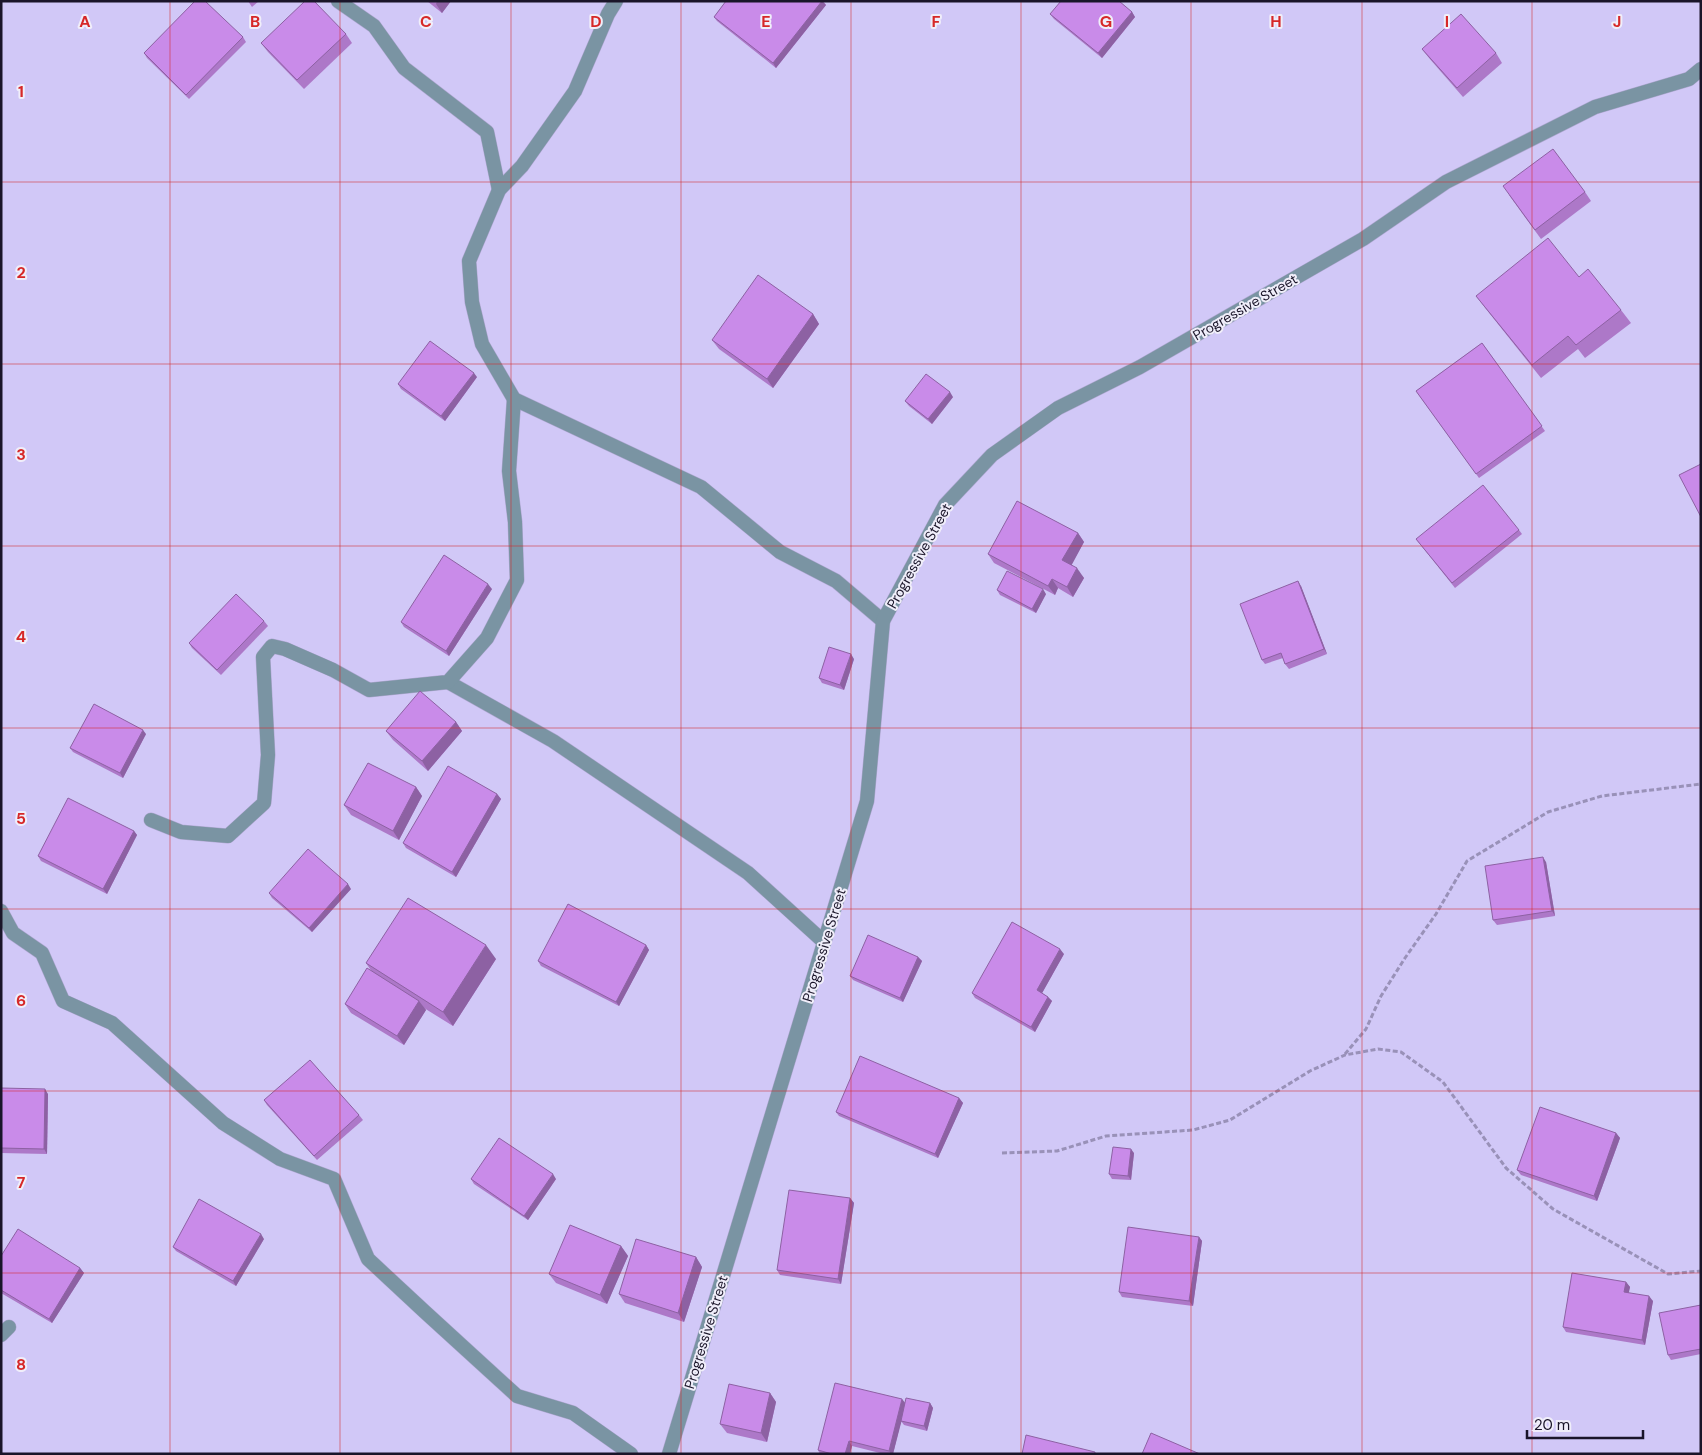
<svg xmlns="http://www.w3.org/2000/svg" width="1702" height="1455" font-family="'DM Sans',sans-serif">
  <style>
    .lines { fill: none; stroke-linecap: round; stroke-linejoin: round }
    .minor-casing { stroke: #b0a8d2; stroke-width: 15 }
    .path { stroke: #9991b8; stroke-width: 3; stroke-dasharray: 5 2.5; stroke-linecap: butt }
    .minor { stroke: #7a94a3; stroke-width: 14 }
    .wall { fill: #ad78c8 }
    .shaded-wall { fill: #8d61a3 }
    .building { fill: #c98be9; stroke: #8d61a3 }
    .grid { fill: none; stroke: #d62828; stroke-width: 1; stroke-opacity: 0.55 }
    .labels { text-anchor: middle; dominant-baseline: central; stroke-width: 4; stroke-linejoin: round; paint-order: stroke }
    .street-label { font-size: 14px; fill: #1a1529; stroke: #f0eefa }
    .grid-label { font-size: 16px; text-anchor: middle; font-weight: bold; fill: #d62828; stroke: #f0eefa; stroke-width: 4; stroke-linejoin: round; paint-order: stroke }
  </style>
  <rect width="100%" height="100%" fill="#d1c8f7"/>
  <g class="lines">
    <g class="minor-casing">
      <g id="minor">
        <polyline points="338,1 374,26 404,68 487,132 499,190"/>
        <polyline points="616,1 608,14 575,91 522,166 499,190 469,261 472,302 482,344 514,399 701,487 780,552 836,581 883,621"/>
        <polyline points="448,682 553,741 748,873 824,942"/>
        <polyline points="151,820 181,832 228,836 264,803 268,755 263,657 272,646 285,649 333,670 369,690 448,682 487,638 517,580 515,522 509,471 514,399"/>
        <polyline points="1,911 13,933 42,953 63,1001 112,1023 223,1123 280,1159 334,1179 368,1259 425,1312 517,1396 573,1413 631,1454"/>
        <polyline points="1,1335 9,1327"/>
        <polyline points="669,1454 867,801 883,621 945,505 992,455 1058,408 1140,367 1363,239 1446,182 1595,107 1689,79 1701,69"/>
      </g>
    </g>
    <g class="path">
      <polyline points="1345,1054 1366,1029 1381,996 1405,958 1436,914 1467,861 1548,812 1602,796 1701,784"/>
      <polyline points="1002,1153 1057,1151 1106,1136 1193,1130 1230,1120 1310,1071 1345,1055 1378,1049 1401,1052 1443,1082 1506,1168 1553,1209 1668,1274 1701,1271"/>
    </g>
    <use href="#minor" class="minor"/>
  </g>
  <g class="wall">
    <polygon points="248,1 259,1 252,7"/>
    <polygon points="427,1 451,1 442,13"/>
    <polygon points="726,1 823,1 826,5 776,68 717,21 714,17"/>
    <polygon points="1132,12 1135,17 1102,58 1054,19 1050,14"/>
    <polygon points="346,34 352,43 304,89 268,52 261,43"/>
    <polygon points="243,37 246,42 189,99 147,58 144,53"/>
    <polygon points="1422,49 1496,53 1502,63 1463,97 1429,58"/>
    <polygon points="1585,192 1591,201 1541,239 1509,195"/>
    <polygon points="1476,296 1621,310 1631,323 1585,358 1578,349 1541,378 1486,309"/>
    <polygon points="813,314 819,324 773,388 719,349 712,340"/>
    <polygon points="1482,343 1545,431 1479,478 1416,391"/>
    <polygon points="477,377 445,421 401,389 398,384"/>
    <polygon points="953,397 932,424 909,406 905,401"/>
    <polygon points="1519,530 1522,534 1455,588 1416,539"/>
    <polygon points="1078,533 1084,542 1071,565 1084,578 1073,597 1058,588 1055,595 994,563 988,554"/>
    <polygon points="1301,586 1327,654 1289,669 1285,664 1283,658 1265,664 1262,660"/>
    <polygon points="492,589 449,656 404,627 401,622"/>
    <polygon points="997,590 1046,594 1036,613 1000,595"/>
    <polygon points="264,621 268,626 221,675 192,648 189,643"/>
    <polygon points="854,659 844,690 822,683 819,678"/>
    <polygon points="456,722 462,731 428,771 393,740 386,731"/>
    <polygon points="146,734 123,778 73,752 70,748"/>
    <polygon points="416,787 422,796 399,840 351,815 344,805"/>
    <polygon points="497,794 501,799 456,877 406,848 403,843"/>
    <polygon points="134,831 137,835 107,894 41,861 38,856"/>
    <polygon points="1546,862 1555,916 1497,925 1493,920"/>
    <polygon points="351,889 312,932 272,898 269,893"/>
    <polygon points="646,945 649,950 619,1006 541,966 538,961"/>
    <polygon points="1064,954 1042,993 1048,997 1052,1001 1035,1032 975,998 972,993"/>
    <polygon points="918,957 922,961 903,1002 853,980 850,976"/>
    <polygon points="496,959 453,1026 424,1008 426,1010 404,1045 351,1013 345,1004 372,972 366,963"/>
    <polygon points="1,1088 48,1094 47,1154 1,1153"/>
    <polygon points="959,1098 963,1103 938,1158 839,1116 836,1112"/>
    <polygon points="264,1100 359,1115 363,1120 317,1160 267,1105"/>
    <polygon points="1616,1133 1620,1138 1597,1201 1521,1175 1517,1170"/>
    <polygon points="1134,1153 1131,1180 1112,1179 1109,1174"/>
    <polygon points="471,1179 556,1179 528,1220 474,1184"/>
    <polygon points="850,1198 854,1203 841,1284 780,1275 777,1270"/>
    <polygon points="1199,1237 1202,1241 1193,1306 1122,1297 1119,1292"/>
    <polygon points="264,1239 236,1286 176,1251 173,1247"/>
    <polygon points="621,1246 628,1256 607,1304 556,1283 549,1274"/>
    <polygon points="1,1256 80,1268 84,1273 52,1323 1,1293"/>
    <polygon points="696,1257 702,1267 684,1322 625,1303 619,1294"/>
    <polygon points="1626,1282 1630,1287 1628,1293 1653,1301 1645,1345 1566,1332 1563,1327"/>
    <polygon points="1701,1305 1701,1354 1671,1360 1668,1355"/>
    <polygon points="770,1393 776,1402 767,1442 727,1433 720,1424"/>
    <polygon points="905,1403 930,1403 933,1408 927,1431 904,1425 901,1421 893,1454 884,1454 852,1446 850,1454 820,1454 818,1450"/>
  </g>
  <g class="shaded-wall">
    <polygon points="437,1 451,1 442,13 436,4"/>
    <polygon points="822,1 826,5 776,68 773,63"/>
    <polygon points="1132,12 1135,17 1102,58 1098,53"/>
    <polygon points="813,314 819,324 773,388 767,379"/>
    <polygon points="474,373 477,377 445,421 441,416"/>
    <polygon points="950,392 953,397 932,424 928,419"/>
    <polygon points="1078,533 1084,542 1069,570 1062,560"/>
    <polygon points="1077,568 1084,578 1073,597 1067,587"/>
    <polygon points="1052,579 1058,588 1055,595 1048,586"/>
    <polygon points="1298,581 1301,586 1327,654 1324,649"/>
    <polygon points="488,584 492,589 449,656 446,651"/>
    <polygon points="1043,589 1046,594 1036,613 1032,609"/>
    <polygon points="851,654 854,659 844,690 840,685"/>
    <polygon points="456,722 462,731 428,771 422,761"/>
    <polygon points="143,730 146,734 123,778 120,773"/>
    <polygon points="416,787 422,796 399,840 393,831"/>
    <polygon points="497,794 501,799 456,877 452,872"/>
    <polygon points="134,831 137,835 107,894 103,889"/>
    <polygon points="1543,857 1546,862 1555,916 1552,911"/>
    <polygon points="348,884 351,889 312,932 309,928"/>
    <polygon points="486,945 496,959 453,1026 443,1012"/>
    <polygon points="646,945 649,950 619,1006 616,1002"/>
    <polygon points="1060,949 1064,954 1041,995 1037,990"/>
    <polygon points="918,957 922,961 903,1002 900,998"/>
    <polygon points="1048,997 1052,1001 1035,1032 1031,1027"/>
    <polygon points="419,1001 426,1010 404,1045 397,1036"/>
    <polygon points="45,1089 48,1094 47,1154 44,1149"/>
    <polygon points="959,1098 963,1103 938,1158 935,1154"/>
    <polygon points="1616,1133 1620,1138 1597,1201 1594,1196"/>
    <polygon points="1131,1149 1134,1153 1131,1180 1128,1176"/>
    <polygon points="553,1174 556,1179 528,1220 524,1216"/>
    <polygon points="850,1198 854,1203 841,1284 838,1279"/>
    <polygon points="261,1234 264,1239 236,1286 233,1281"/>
    <polygon points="1199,1237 1202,1241 1193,1306 1189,1301"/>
    <polygon points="621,1246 628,1256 607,1304 600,1295"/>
    <polygon points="696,1257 702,1267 684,1322 678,1313"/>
    <polygon points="80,1268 84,1273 52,1323 49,1319"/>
    <polygon points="1626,1282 1630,1287 1628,1297 1624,1292"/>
    <polygon points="1649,1296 1653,1301 1645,1345 1642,1340"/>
    <polygon points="770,1393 776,1402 767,1442 761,1433"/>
    <polygon points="902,1399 906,1404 893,1454 891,1454 889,1451"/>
    <polygon points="930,1403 933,1408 927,1431 924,1426"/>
    <polygon points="849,1441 852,1446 850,1454 845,1454"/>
  </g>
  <g class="building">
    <polygon points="195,1 205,1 243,37 186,95 144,53"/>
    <polygon points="305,1 314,1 346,34 297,80 261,43"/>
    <polygon points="726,1 822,1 773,63 714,17"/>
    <polygon points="1061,1 1119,1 1132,12 1098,53 1050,14"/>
    <polygon points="1461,14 1496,53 1457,88 1422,49"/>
    <polygon points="1553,149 1585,192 1535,230 1503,186"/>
    <polygon points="1548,238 1579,277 1588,269 1621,310 1576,345 1568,336 1532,365 1476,296"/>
    <polygon points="758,275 813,314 767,379 712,340"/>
    <polygon points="430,341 474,373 441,416 398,384"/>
    <polygon points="1482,343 1542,426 1476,474 1416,391"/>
    <polygon points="926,374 950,392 928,419 905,401"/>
    <polygon points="1701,464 1701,517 1679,475"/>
    <polygon points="1483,485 1519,530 1452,583 1416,539"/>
    <polygon points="1017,501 1078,533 1062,560 1077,568 1067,587 1052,579 1048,586 988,554"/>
    <polygon points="444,555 488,584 446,651 401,622"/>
    <polygon points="1007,571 1043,589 1032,609 997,590"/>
    <polygon points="1298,581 1324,649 1285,664 1281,653 1262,660 1240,604"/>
    <polygon points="236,594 264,621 217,670 189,643"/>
    <polygon points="829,647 851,654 840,685 819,678"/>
    <polygon points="420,691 456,722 422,761 386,731"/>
    <polygon points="94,704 143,730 120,773 70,748"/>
    <polygon points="368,763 416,787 393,831 344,805"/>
    <polygon points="448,766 497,794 452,872 403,843"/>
    <polygon points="68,798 134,831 103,889 38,856"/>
    <polygon points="308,849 348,884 309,928 269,893"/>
    <polygon points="1543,857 1552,911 1493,920 1485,866"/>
    <polygon points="408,898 486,945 443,1012 366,963"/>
    <polygon points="568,904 646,945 616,1002 538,961"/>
    <polygon points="1012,922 1060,949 1037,990 1048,997 1031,1027 972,993"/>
    <polygon points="868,935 918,957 900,998 850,976"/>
    <polygon points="367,968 419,1001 397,1036 345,1004"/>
    <polygon points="860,1056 959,1098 935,1154 836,1112"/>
    <polygon points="310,1060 359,1115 314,1156 264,1100"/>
    <polygon points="1,1088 45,1089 44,1149 1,1148"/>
    <polygon points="1540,1107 1616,1133 1594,1196 1517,1170"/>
    <polygon points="499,1138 553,1174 524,1216 471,1179"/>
    <polygon points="1113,1147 1131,1149 1128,1176 1109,1174"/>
    <polygon points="789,1190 850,1198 838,1279 777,1270"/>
    <polygon points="199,1199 261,1234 233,1281 173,1247"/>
    <polygon points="570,1225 621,1246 600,1295 549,1274"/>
    <polygon points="1128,1227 1199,1237 1189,1301 1119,1292"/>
    <polygon points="18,1229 80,1268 49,1319 1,1290 1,1256"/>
    <polygon points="636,1239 696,1257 678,1313 619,1294"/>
    <polygon points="1572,1273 1626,1282 1624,1292 1649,1296 1642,1340 1563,1327"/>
    <polygon points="1701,1305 1701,1349 1668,1355 1659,1313"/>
    <polygon points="835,1383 902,1399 889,1451 849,1441 845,1454 832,1454 818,1450"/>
    <polygon points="729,1384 770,1393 761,1433 720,1424"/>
    <polygon points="906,1398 930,1403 924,1426 901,1421"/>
    <polygon points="1151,1433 1200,1454 1142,1454"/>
    <polygon points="1026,1435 1095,1452 1095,1454 1022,1454"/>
  </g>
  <path class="grid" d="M 170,1 L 170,1454M 340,1 L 340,1454M 511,1 L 511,1454M 681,1 L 681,1454M 851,1 L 851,1454M 1021,1 L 1021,1454M 1191,1 L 1191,1454M 1362,1 L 1362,1454M 1532,1 L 1532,1454M 1,182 L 1701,182M 1,364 L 1701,364M 1,546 L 1701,546M 1,728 L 1701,728M 1,909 L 1701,909M 1,1091 L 1701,1091M 1,1273 L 1701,1273"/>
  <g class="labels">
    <g class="street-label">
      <text transform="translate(1245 307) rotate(-30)">Progressive Street</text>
      <text transform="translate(919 556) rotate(-61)">Progressive Street</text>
      <text transform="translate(824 945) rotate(-73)">Progressive Street</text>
      <text transform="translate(706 1332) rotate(-73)">Progressive Street</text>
    </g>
  </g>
  <g class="grid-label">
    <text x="85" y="27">A</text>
    <text x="255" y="27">B</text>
    <text x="426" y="27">C</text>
    <text x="596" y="27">D</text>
    <text x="766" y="27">E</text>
    <text x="936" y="27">F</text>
    <text x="1106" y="27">G</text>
    <text x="1276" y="27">H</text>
    <text x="1447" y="27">I</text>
    <text x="1617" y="27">J</text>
    <text x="21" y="97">1</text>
    <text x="21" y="278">2</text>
    <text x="21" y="460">3</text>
    <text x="21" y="642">4</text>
    <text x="21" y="824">5</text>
    <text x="21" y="1006">6</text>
    <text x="21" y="1188">7</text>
    <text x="21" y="1370">8</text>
  </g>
  <rect width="1702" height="1455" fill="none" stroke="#1a1529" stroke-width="5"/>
  <path d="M1527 1430v8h116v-8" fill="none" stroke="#1a1529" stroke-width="2.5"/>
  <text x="1534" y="1430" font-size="15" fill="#1a1529" stroke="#f0eefa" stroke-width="4" paint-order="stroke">20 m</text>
</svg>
